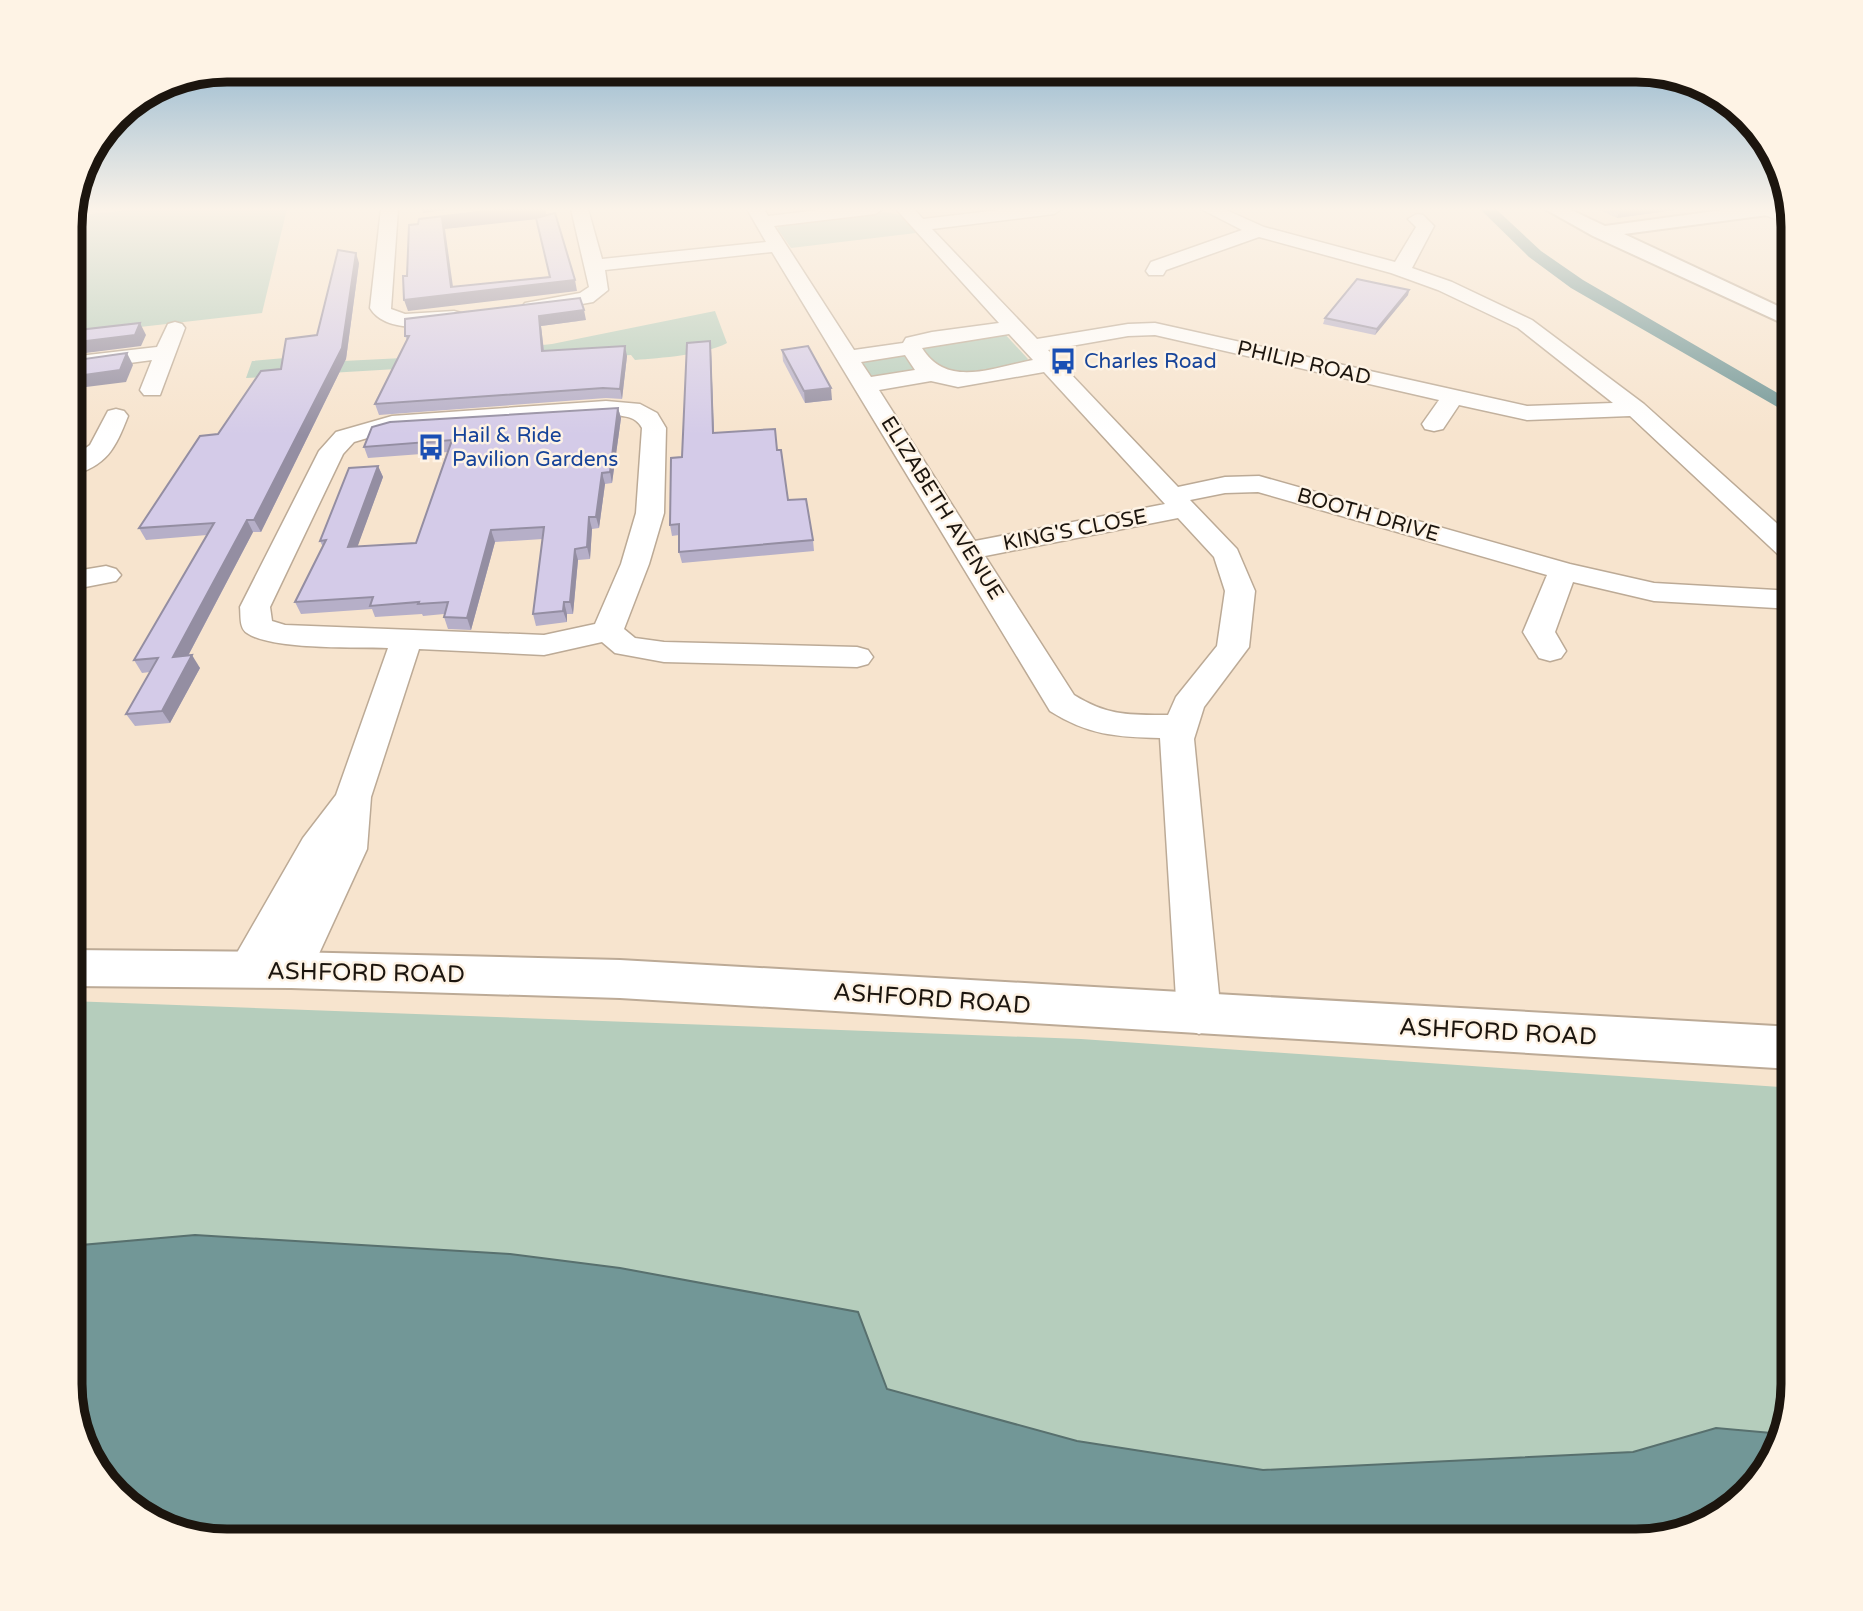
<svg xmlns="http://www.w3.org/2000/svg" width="1863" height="1611" font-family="'Varela Round',sans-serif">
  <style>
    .green { fill: #b5cdbc }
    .water { fill: #729797; stroke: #58706e; stroke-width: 2 }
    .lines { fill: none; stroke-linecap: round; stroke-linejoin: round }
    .canal { fill: #729797; fill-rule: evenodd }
    .street-casing { stroke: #bcaa96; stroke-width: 3 }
    .secondary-casing { stroke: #bcaa96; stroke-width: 4 }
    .street { fill: #fff; fill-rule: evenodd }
    .secondary { fill: #fff; fill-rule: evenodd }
    .wall { fill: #b6afc8 }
    .shaded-wall { fill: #948ea2 }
    .building { fill: #d4cbe8; stroke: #948ea2; stroke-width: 2 }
    .labels { text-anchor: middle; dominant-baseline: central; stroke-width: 5; stroke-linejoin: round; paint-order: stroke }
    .far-transit-label { font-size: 21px; fill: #164399; stroke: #fef3e5; text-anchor: start }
    .far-street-label { font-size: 21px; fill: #1c150e; stroke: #fef3e5 }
    .street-label { font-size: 24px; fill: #1c150e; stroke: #fef3e5 }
    .rim { fill: none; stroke: #1c150e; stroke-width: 9 }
  </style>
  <rect width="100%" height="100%" fill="#f7e4ce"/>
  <g class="green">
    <polygon points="140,209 287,209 262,313 70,335 70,216"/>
    <polygon points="885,212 900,215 916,233 791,248 777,228 789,222"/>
    <path d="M 715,311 L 727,343 C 705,355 660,358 635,360 L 631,355 L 246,378 L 252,361 L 285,358 L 343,361 L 443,356 L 552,344 Z"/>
    <polygon points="1002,331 1028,359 1024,364 945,375 920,347"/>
    <polygon points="905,354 917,370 872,378 861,361"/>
    <polygon points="70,1001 1081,1039 1793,1088 1793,1384 1783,1434 1716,1428 1633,1452 1263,1470 1077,1441 886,1389 858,1312 620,1268 509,1254 195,1235 70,1246"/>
  </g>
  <polygon class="water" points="195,1235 510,1254 620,1268 858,1312 887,1389 1077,1441 1263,1470 1633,1452 1716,1428 1783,1434 1781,1444 1754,1488 1697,1529 1636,1541 226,1541 167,1529 123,1502 86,1453 70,1394 70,1246"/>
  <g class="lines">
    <polygon class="canal" points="1480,209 1496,209 1541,251 1583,280 1793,402 1793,416 1571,288 1529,257"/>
    <g class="street-casing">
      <g id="street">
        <path d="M 381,209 L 398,209 L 391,309 L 405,314 L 454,311 L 461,313 L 464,317 L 461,321 C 436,328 385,334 370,308 Z"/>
        <path d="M 571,209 L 588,209 L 602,259 L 766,242 L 747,209 L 764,209 L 768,216 L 827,209 L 883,209 L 875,214 L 774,226 L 854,350 L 903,343 L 906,338 L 932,332 L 999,323 L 896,209 L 914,209 L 923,219 L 1007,209 L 1062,209 L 1054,214 L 932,229 L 1037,339 L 1128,324 L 1155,323 L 1527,406 L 1613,403 L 1518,328 L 1438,290 L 1391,273 L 1259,237 L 1166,270 L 1163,275 L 1149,275 L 1146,271 L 1151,262 L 1242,230 L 1201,209 L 1224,209 L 1264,227 L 1395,262 L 1416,227 L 1408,219 L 1417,214 L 1423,215 L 1434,226 L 1412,268 L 1452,282 L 1532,320 L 1644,404 L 1793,538 L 1793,562 L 1783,559 L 1630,416 L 1527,420 L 1459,405 L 1443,429 L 1434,431 L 1425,429 L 1422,424 L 1439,400 L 1155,335 L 1128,336 L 1048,350 L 1178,487 L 1225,477 L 1259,476 L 1570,564 L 1654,583 L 1793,591 L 1793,609 L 1654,601 L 1573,582 L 1555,632 L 1566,651 L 1561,658 L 1550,661 L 1539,658 L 1523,632 L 1547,575 L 1258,492 L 1225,493 L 1190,500 L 1237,549 L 1255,591 L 1249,647 L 1204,707 L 1194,739 L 1221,1015 L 1214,1028 L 1199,1034 L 1184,1028 L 1177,1015 L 1160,738 C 1116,737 1088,735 1050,711 L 772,252 L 605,270 L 608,290 L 593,302 L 532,313 L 525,311 L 522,307 L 525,303 L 580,293 L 589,287 ZM 1009,334 L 1033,360 C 994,367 947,389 922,348 ZM 905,355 L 915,370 L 871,377 L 861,362 ZM 1044,372 L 1165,504 L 975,541 L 879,390 L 931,381 L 958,387 ZM 1178,518 L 1214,557 L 1225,591 L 1217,646 L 1176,697 L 1168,715 C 1129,715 1108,716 1074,695 L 985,556 Z"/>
        <polygon points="1781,209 1790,213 1793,225 1762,214 1759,210"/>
        <polygon points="175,322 182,324 185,328 160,395 144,395 140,390 152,360 70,371 70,357 157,347 168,324"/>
        <path d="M 606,401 L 640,404 L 657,413 L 666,428 L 664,513 L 649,564 L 624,629 L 635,638 L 664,642 L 857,647 L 868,650 L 873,657 L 868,664 L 857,667 L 664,662 L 615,653 L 602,642 L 544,655 L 419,649 L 371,797 L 367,849 L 306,982 L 291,987 L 276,982 L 270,971 L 264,982 L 249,987 L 234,982 L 228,970 L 234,958 L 303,838 L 336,795 L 388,648 C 356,647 271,650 247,633 C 239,628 241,615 240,607 L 319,451 L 336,432 L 392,416 ZM 606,415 C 619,416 635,414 642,428 L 636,513 L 621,564 L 595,624 L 544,635 L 285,625 L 272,621 L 270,607 L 343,454 L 354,442 L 394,430 Z"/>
        <path d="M 116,409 L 124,411 L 128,416 C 115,449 107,466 70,476 L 70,459 L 90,445 L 108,411 Z"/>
        <polygon points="106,566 116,569 121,575 116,581 70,590 70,572"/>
      </g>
    </g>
    <g class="secondary-casing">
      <g id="secondary">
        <polygon points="1545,209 1569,209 1605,226 1730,209 1784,209 1775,214 1624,234 1793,313 1793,328 1593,236"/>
        <polygon points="70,950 291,952 620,960 1793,1027 1793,1069 620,998 291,988 70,986"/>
      </g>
    </g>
    <use href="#street" class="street"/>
    <use href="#secondary" class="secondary"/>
  </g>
  <g class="wall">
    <polygon points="1597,209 1681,209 1617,218"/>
    <polygon points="359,263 346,359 261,532 253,532 188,656 200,668 170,723 135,726 126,714 150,672 142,673 134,660 207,535 146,540 139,528 218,434 281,369 317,335"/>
    <polygon points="1409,290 1408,295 1375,335 1323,324 1325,318"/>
    <polygon points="586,320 541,326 544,351 627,356 622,399 606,398 379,415 375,404 407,340 405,336"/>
    <polygon points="782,350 832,400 805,403 783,361"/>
    <polygon points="711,351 714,433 777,450 788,500 813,540 814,551 682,563 679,552 679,535 672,536 670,525 682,457"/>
    <polygon points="618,408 621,418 612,483 605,484 599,528 592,529 590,559 578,560 573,614 567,614 567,622 536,626 533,614 543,539 495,542 471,630 448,629 444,617 444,614 423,616 422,614 375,617 372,609 301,614 295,602 323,547 320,541 378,466 383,477 357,547 416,543 448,452 368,458 364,447"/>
  </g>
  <g class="shaded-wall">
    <polygon points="422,209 452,209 423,213"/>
    <polygon points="527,209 545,209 547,218 445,229 454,294 575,280 577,291 408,311 404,300 442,218"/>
    <polygon points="1621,209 1681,209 1617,218"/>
    <polygon points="356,253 359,263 346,359 261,532 254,520"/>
    <polygon points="1409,290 1408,295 1375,335 1377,329"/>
    <polygon points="584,310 586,320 541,326 545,361 542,351 539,316"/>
    <polygon points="140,323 146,335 141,346 70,355 70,343"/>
    <polygon points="710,341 711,351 714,444 713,433"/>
    <polygon points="625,346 627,356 622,399 620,389"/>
    <polygon points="127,353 133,365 126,382 70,389 70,377"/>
    <polygon points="831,388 832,400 805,403 804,391"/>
    <polygon points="618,408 621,418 612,483 610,472"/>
    <polygon points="378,466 383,477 353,559 348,547"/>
    <polygon points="602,473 605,484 599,528 596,517"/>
    <polygon points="589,517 592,529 590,559 587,547"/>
    <polygon points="247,520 253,532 181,669 173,657"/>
    <polygon points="491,530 495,542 471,630 467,618"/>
    <polygon points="575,549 578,560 573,614 570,602"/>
    <polygon points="564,602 567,614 567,622 563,611"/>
    <polygon points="192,655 200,668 170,723 162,711"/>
  </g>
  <g class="building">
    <polygon points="505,209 527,209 442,218 451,287 550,277 536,218 555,213 575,280 404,300 403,276 407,276 409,225 418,224 419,219"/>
    <polygon points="338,250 356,253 342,348 254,520 247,520 173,657 192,655 162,711 126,714 158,658 134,660 214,523 139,528 200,436 218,434 261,371 281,369 286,339 317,335"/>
    <polygon points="1357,279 1409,290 1377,329 1325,318"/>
    <polygon points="580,298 584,310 539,316 542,351 625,346 620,389 603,388 375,404 409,336 405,336 405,319"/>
    <polygon points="140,323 135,335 70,343 70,331"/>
    <polygon points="710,341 713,433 775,429 777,450 781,450 788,500 806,499 813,540 679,552 679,524 670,525 671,458 682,457 687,343"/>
    <polygon points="808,346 831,388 804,391 782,350"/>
    <polygon points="127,353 120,370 70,377 70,361"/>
    <polygon points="618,408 610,472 602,473 596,517 589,517 587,547 575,549 570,602 564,602 563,611 533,614 544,527 491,530 467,618 444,617 448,602 418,604 419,602 370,606 373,597 295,602 326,540 320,541 349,468 378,466 348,547 416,543 452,440 364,447 372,427 390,422"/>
  </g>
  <linearGradient id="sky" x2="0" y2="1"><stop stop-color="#79a8c8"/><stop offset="0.48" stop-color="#fbf3e9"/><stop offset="1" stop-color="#fbf3e9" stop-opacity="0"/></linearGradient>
  <rect width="1863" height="435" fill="url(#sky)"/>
  <defs>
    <g id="bus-bare" transform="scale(2.1)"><path d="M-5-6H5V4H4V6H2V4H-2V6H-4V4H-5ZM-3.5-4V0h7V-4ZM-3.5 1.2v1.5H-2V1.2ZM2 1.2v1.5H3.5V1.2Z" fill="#1a4fb4" stroke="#fef3e5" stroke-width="2.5" paint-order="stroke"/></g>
  </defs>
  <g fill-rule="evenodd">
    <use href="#bus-bare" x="1063" y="361"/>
    <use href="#bus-bare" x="431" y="447"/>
  </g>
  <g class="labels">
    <g class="far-transit-label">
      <text x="1084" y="361">Charles Road</text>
      <text x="452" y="435">Hail &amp; Ride<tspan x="452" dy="24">Pavilion Gardens</tspan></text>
    </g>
    <g class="far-street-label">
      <text transform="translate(1304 363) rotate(13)">PHILIP ROAD</text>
      <text transform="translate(942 508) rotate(58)">ELIZABETH AVENUE</text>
      <text transform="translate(1368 515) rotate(16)">BOOTH DRIVE</text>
      <text transform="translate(1075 530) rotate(-11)">KING'S CLOSE</text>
    </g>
    <g class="street-label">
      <text transform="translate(366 973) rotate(1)">ASHFORD ROAD</text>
      <text transform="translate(932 999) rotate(4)">ASHFORD ROAD</text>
      <text transform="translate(1498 1032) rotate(3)">ASHFORD ROAD</text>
    </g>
  </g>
  <path d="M0 0H1863V1611H0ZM227 82H1636A145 145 0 0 1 1781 227V1384A145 145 0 0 1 1636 1529H227A145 145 0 0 1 82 1384V227A145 145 0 0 1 227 82Z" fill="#fef3e5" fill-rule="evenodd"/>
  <path class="rim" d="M227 82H1636A145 145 0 0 1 1781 227V1384A145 145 0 0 1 1636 1529H227A145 145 0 0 1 82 1384V227A145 145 0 0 1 227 82Z"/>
</svg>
